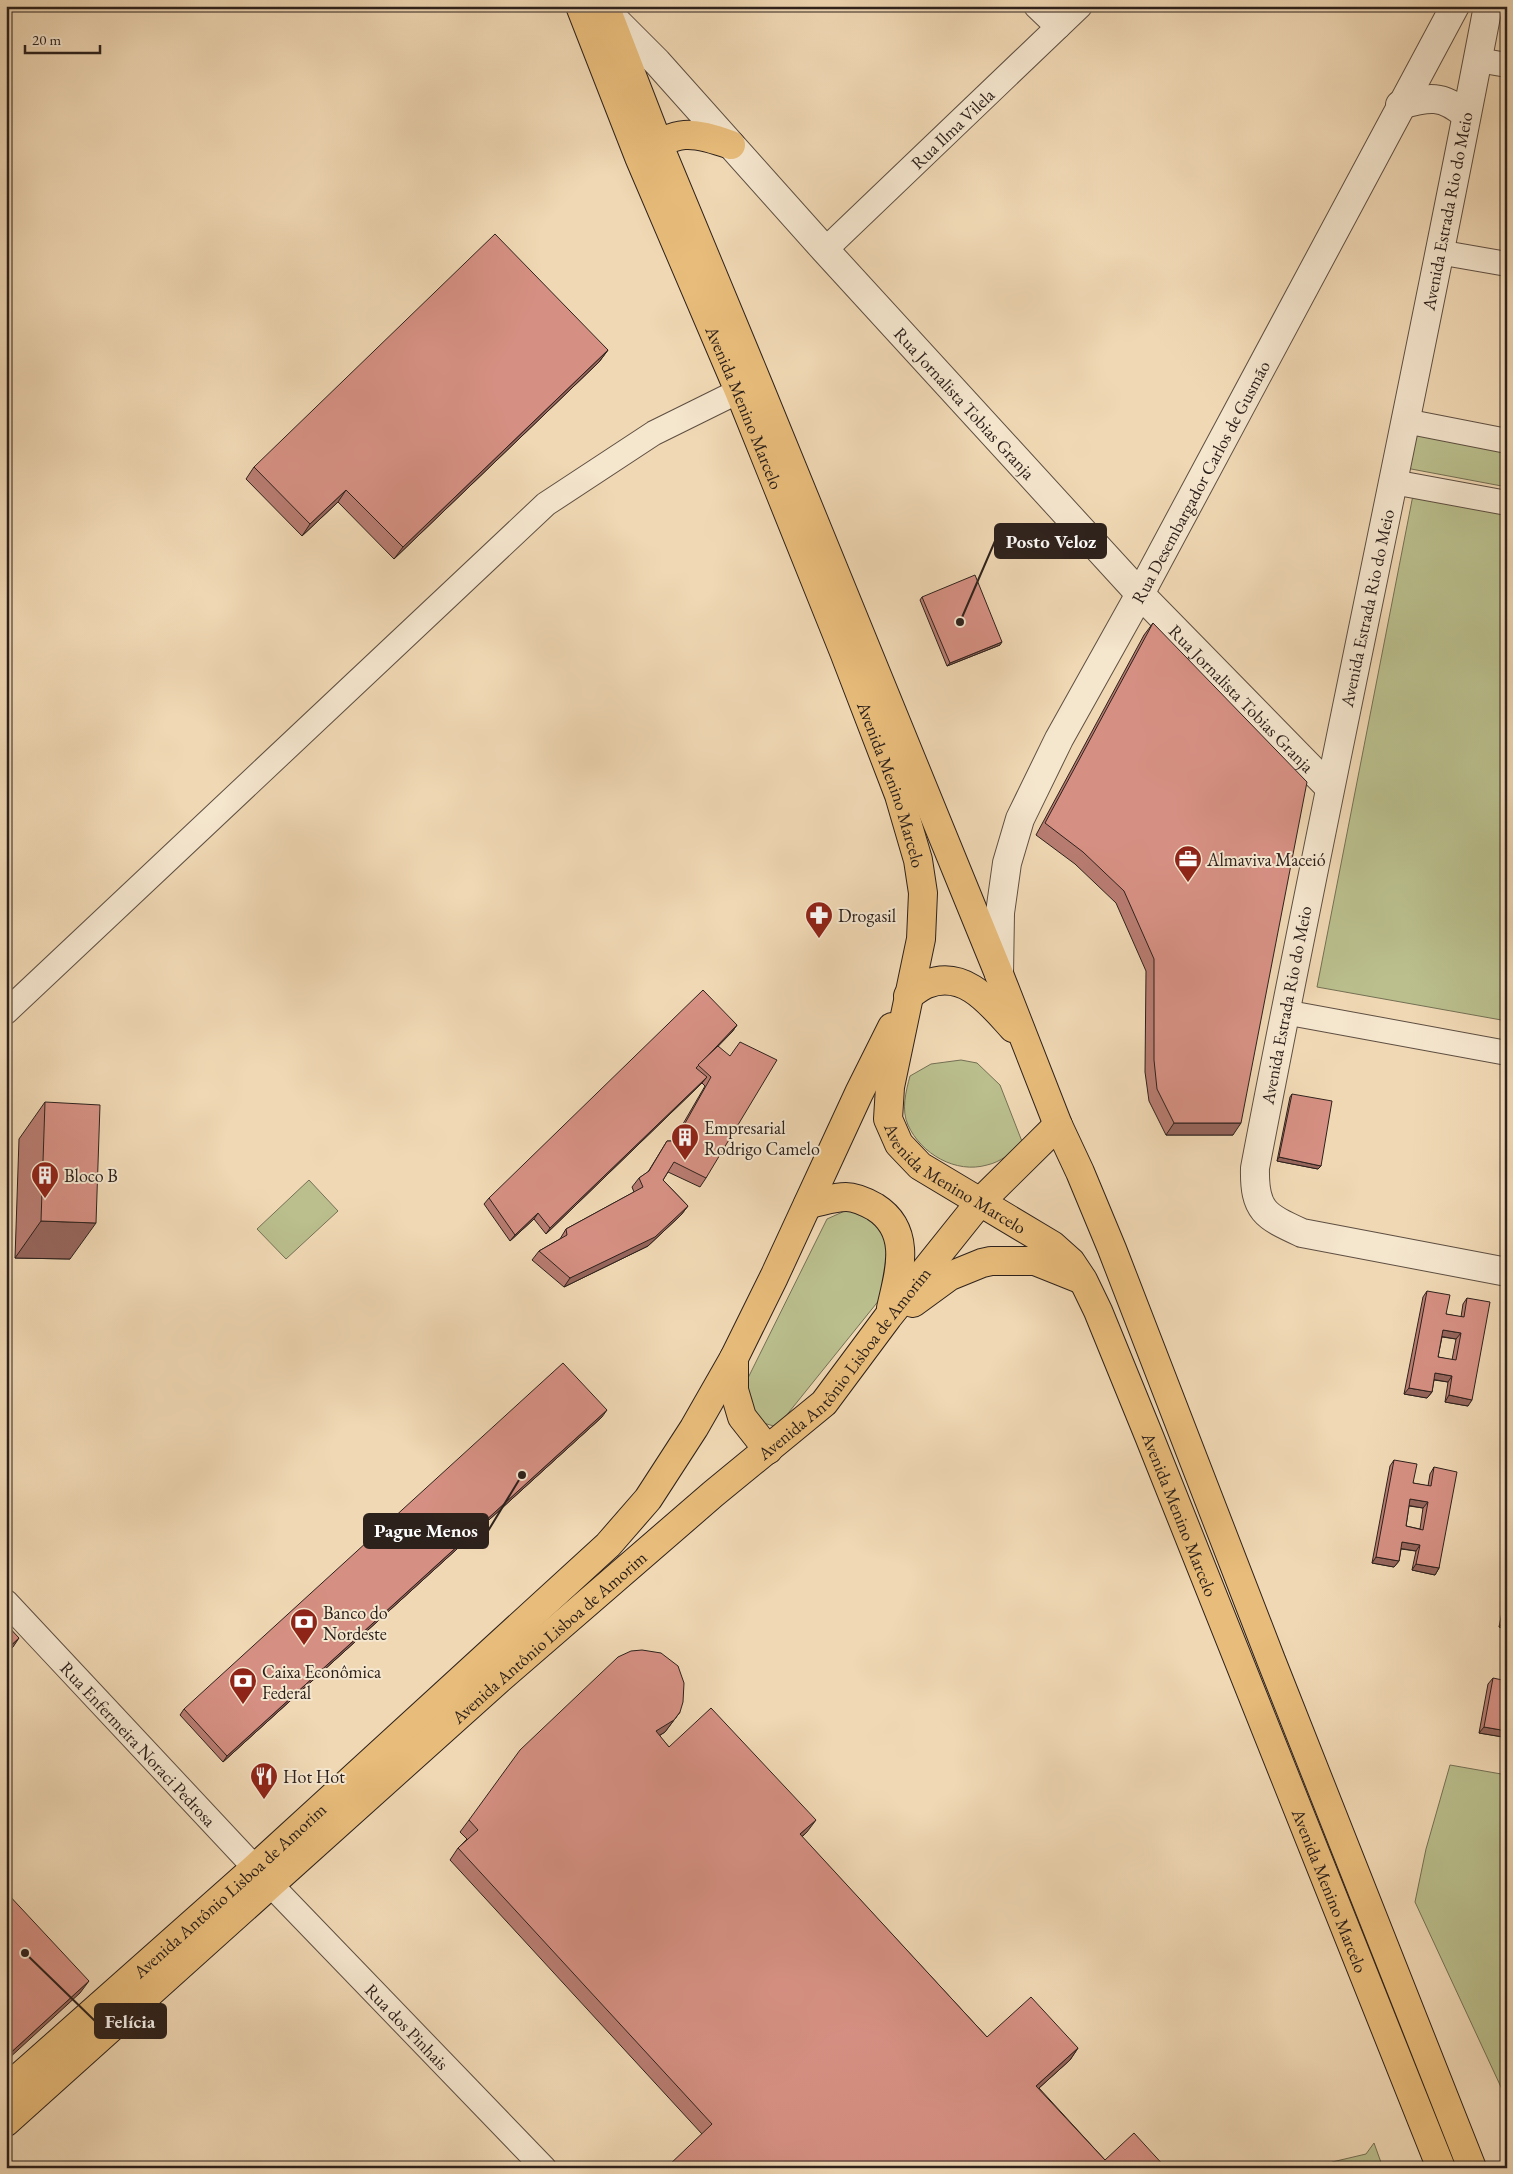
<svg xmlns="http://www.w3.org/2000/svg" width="1513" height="2174" font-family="'EB Garamond',serif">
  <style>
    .green { fill: #babf8d; stroke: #747054 }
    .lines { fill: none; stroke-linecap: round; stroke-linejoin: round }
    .minor-casing { stroke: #5e4f42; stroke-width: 26 }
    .tertiary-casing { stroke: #5e4f42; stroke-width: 30 }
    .primary-casing { stroke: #2d211c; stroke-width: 30 }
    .minor { stroke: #f5e6ce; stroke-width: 24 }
    .tertiary { stroke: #f5e6ce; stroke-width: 28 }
    .primary { stroke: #e8bc7a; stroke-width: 28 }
    .wall { fill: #b87c71; stroke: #2d211c; fill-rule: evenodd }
    .shaded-wall { fill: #96655c; stroke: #2d211c }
    .building { fill: #d69083; stroke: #2d211c; fill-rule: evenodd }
    .labels { text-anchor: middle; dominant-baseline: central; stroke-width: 4; stroke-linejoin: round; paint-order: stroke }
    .street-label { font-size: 18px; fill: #2d211c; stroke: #f5e6ce }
    .poi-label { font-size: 18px; fill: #2d211c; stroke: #f5e6ce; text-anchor: start }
    .leader { fill: none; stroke: #2d211c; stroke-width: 2 }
    .callout-dot { fill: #2d211c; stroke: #f5e6ce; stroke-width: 2 }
    .callout { fill: #2d211c; stroke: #2d211c; stroke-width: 2 }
    .callout-label { font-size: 19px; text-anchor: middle; font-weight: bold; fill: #fff }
  </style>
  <rect width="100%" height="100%" fill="#f0d8b4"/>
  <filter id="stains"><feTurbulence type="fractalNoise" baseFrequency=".004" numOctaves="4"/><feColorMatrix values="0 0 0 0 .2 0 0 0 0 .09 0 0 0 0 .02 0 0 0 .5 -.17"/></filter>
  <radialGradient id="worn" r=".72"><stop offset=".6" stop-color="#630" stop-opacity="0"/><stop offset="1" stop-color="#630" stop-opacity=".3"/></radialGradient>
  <g class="green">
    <polygon points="1413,433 1507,451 1507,487 1406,468"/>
    <polygon points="1414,490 1507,509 1507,1021 1317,987"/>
    <path d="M 961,1060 L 977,1063 L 1000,1085 L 1023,1144 C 1012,1152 1001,1162 987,1165 C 956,1174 921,1154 908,1125 C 901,1110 906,1091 910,1076 L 931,1064 Z"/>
    <polygon points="309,1180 338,1211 286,1259 257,1229"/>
    <polygon points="856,1206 885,1228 889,1268 880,1299 777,1427 760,1422 744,1403 745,1384 827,1219"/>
    <polygon points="1450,1765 1507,1775 1507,2100 1415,1902 1426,1849"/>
    <polygon points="1374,2143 1383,2168 1325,2168 1332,2162 1366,2154"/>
  </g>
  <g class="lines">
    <g class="minor-casing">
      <g id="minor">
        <polyline points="1036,6 1058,27"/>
        <polyline points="1478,60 1507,65"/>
        <path id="s1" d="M 825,250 L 1080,6"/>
        <polyline points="1438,252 1507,264"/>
        <polyline points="1405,421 1507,441"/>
        <polyline points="1393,482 1507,503"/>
        <polyline points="6,1012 546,504 654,433 739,391"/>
        <polyline points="1284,1012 1507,1053"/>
        <path id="s2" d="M 6,1602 L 271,1885 L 544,2168"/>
      </g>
    </g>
    <g class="tertiary-casing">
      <g id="tertiary">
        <path d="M 1488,6 C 1414,394 1329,780 1255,1168 C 1254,1211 1265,1216 1302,1233 L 1507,1272"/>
        <path id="s3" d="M 607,12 L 657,62 L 825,250 L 1140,594 L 1329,787"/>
        <path d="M 1400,105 C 1429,97 1442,94 1466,115"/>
        <path id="s4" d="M 999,974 L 1000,913 L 1007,863 L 1020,819 L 1059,739 L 1140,594 L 1455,6"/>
      </g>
    </g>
    <g class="primary-casing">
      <g id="primary">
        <path id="s5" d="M 580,6 L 639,157 L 739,391 L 844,652 L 899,795 L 918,860 L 923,893 L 921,939 L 890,1087 L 888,1119 L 899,1144 L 920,1166 L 1052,1245 L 1071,1262 L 1083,1280 L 1098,1311 L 1149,1436 L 1441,2168"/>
        <polyline points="605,6 658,143 758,384 999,974 1058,1125 1080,1172 1112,1249 1271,1660 1472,2168"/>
        <path d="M 642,155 C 676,129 692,131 731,145"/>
        <path d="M 908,996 C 914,992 920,987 927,984 C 965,969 991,1004 1013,1028"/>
        <path d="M 808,1204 C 820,1202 834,1197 846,1197 C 856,1197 866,1202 875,1207 C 913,1231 899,1273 891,1308"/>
        <polyline points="913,1303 950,1276 982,1263 991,1261 1035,1261 1080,1279"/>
        <polyline points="734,1358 734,1390 742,1417 768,1450"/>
        <path id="s6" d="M 6,2089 L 255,1868 L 608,1545 L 648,1499 L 694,1428 L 734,1358 L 774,1277 L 859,1093 L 892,1027"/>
        <path id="s7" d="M 6,2122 L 497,1681 L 713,1494 L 824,1403 L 888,1317 L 980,1202 L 1058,1125"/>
      </g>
    </g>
    <use href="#minor" class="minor"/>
    <use href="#tertiary" class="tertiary"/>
    <use href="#primary" class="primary"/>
  </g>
  <g class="wall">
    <polygon points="608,350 599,362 394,559 338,502 302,536 246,479 254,467"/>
    <polygon points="922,597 1000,645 947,666 920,600"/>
    <polygon points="1153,623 1233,1135 1166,1135 1149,1101 1145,1072 1146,971 1116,903 1075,864 1036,835 1144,635"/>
    <polygon points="737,1025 732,1032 718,1046 706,1178 700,1187 668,1172 663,1180 688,1206 681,1215 648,1246 564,1287 532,1260 539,1251 560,1239 566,1229 634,1192 632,1187 639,1178 648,1172 667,1141 673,1141 705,1086 702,1083 546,1234 534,1219 510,1241 484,1204 489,1198"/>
    <polygon points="1292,1094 1321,1166 1318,1169 1277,1161 1290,1097"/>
    <polygon points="45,1102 70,1259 15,1258 19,1139"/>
    <path d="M 1427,1291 L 1446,1314 L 1461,1317 L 1463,1304 L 1467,1298 L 1468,1406 L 1445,1402 L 1448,1382 L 1434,1380 L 1432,1392 L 1427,1398 L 1404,1394 L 1423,1297 ZM 1442,1337 L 1456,1339 L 1452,1360 L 1438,1357 Z"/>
    <polygon points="602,1417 223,1762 180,1715 184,1709"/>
    <path d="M 1394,1460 L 1413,1483 L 1428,1486 L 1430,1474 L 1434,1467 L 1439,1568 L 1435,1575 L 1412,1570 L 1416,1551 L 1401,1549 L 1399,1561 L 1394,1567 L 1372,1563 L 1390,1466 ZM 1409,1506 L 1423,1508 L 1420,1529 L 1406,1526 Z"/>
    <polygon points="1507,1587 1507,1629 1499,1627"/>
    <polygon points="1493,1678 1507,1731 1503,1737 1479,1733 1488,1684"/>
    <polygon points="680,1712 665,1732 659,1736 669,1747 807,1832 802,1837 987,2037 1078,2048 1070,2060 1039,2088 1105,2160 1166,2168 667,2168 702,2134 450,1860 458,1848 467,1839 460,1832 469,1820"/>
  </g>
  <g class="shaded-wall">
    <polygon points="608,350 599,362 394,559 403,547"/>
    <polygon points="346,490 338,502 302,536 310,524"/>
    <polygon points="1002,642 1000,645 947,666 950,663"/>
    <polygon points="737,1025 732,1032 699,1066 698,1065"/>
    <polygon points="707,1077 702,1083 546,1234 550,1228"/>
    <polygon points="1174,1123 1241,1123 1233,1135 1166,1135"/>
    <polygon points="1279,1157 1321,1166 1318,1169 1277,1161"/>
    <polygon points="688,1206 681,1215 648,1246 564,1287 570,1278"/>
    <polygon points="538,1213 534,1219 510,1241 515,1235"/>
    <polygon points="41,1221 96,1223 70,1259 15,1258"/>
    <polygon points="1443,1330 1461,1333 1456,1339 1439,1336"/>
    <polygon points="1435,1373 1452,1376 1448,1382 1431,1379"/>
    <polygon points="1409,1388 1432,1392 1427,1398 1404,1394"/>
    <polygon points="1449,1395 1472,1400 1468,1406 1445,1402"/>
    <polygon points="607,1410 602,1417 223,1762 227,1756"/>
    <polygon points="1410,1499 1428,1502 1423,1508 1406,1505"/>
    <polygon points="1402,1542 1420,1545 1416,1551 1398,1548"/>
    <polygon points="1376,1557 1399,1561 1394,1567 1372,1563"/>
    <polygon points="1416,1564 1439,1568 1435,1575 1412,1570"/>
    <polygon points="1504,1621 1507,1622 1507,1629 1499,1627"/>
    <polygon points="19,1638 13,1647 6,1653 6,1650"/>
    <polygon points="680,1712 665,1732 647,1743 656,1731"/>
    <polygon points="1484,1727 1507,1731 1503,1737 1479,1733"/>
    <polygon points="816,1820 807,1832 791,1846 800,1834"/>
    <polygon points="89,1981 80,1993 6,2061 6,2057"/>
    <polygon points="1078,2048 1070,2060 1028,2098 1036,2086"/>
  </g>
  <g class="building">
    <polygon points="495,234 608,350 403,547 346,490 310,524 254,467"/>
    <polygon points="975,575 1002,642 950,663 922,597"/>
    <polygon points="1153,623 1307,782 1241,1123 1174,1123 1157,1089 1154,1060 1154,959 1124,891 1083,852 1045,823"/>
    <polygon points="703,990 737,1025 696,1068 707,1077 550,1228 538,1213 515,1235 489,1198"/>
    <polygon points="740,1042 777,1060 706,1178 674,1162 663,1180 688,1206 655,1237 570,1278 539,1251 567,1235 566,1229 643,1187 639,1178 649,1171 667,1141 675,1141 711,1077 698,1065 718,1046 730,1056"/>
    <polygon points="1292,1094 1332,1101 1321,1166 1279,1157"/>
    <polygon points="45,1102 100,1105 96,1223 41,1221"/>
    <path d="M 1427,1291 L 1450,1295 L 1446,1314 L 1464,1317 L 1467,1298 L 1490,1302 L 1472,1400 L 1449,1395 L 1452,1376 L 1435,1373 L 1432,1392 L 1409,1388 ZM 1443,1330 L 1461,1333 L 1456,1360 L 1438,1357 Z"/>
    <polygon points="563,1363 607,1410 227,1756 184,1709"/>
    <path d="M 1394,1460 L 1417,1464 L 1413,1483 L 1431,1486 L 1434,1467 L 1457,1472 L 1439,1568 L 1416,1564 L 1420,1545 L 1402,1542 L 1399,1561 L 1376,1557 ZM 1410,1499 L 1428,1502 L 1423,1530 L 1406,1526 Z"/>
    <polygon points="1507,1604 1507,1622 1504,1621"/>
    <polygon points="6,1624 19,1638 6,1650"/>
    <polygon points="642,1650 661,1653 678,1666 684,1683 683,1702 680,1712 674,1720 656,1731 669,1747 711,1708 816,1820 800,1834 987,2037 1031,1997 1078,2048 1036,2086 1105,2160 1134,2133 1166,2168 667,2168 667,2167 712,2124 458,1848 478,1830 469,1820 520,1750 618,1657 631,1651"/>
    <polygon points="1493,1678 1507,1681 1507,1731 1484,1727"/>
    <polygon points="6,1892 89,1981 6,2057"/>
  </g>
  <defs>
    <g id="office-pin" transform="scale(1.4375)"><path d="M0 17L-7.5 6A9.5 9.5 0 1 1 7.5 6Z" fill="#8f2418" stroke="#f5e6ce"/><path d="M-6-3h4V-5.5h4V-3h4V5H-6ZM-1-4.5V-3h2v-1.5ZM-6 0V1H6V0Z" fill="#fff"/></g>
    <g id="pharmacy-pin" transform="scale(1.4375)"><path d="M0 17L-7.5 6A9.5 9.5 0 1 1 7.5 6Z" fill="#8f2418" stroke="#f5e6ce"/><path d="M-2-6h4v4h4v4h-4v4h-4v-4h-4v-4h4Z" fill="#fff"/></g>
    <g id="building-pin" transform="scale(1.4375)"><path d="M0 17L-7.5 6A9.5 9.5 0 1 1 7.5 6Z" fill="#8f2418" stroke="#f5e6ce"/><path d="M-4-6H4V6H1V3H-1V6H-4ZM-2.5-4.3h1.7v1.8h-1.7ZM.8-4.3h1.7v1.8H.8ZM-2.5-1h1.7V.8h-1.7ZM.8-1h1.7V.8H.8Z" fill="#fff"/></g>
    <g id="bank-pin" transform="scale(1.4375)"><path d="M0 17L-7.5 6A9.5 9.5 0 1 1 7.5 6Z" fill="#8f2418" stroke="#f5e6ce"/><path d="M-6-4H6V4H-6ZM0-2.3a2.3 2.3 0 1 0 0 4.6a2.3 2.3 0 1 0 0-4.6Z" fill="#fff"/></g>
    <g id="restaurant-pin" transform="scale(1.4375)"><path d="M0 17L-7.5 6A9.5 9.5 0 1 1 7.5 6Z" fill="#8f2418" stroke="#f5e6ce"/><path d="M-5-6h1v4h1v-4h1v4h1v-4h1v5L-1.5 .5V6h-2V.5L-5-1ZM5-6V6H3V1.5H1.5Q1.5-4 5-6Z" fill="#fff"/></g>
  </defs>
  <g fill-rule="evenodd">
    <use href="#office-pin" x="1188" y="859"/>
    <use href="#pharmacy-pin" x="819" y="915"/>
    <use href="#building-pin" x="685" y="1137"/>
    <use href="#building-pin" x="45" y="1175"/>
    <use href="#bank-pin" x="304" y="1622"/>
    <use href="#bank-pin" x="243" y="1681"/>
    <use href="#restaurant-pin" x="264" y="1776"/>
  </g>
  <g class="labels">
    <g class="street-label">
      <text stroke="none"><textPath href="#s1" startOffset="176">Rua Ilma Vilela</textPath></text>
      <text transform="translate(1447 211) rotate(-79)">Avenida Estrada Rio do Meio</text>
      <text stroke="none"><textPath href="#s3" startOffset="530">Rua Jornalista Tobias Granja</textPath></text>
      <text stroke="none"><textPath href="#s5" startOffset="434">Avenida Menino Marcelo</textPath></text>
      <text stroke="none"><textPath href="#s4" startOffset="540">Rua Desembargador Carlos de Gusmão</textPath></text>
      <text transform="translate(1367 608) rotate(-78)">Avenida Estrada Rio do Meio</text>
      <text stroke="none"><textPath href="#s3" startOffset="935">Rua Jornalista Tobias Granja</textPath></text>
      <text stroke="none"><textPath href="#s5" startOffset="839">Avenida Menino Marcelo</textPath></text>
      <text transform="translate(1286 1005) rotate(-79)">Avenida Estrada Rio do Meio</text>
      <text stroke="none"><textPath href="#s5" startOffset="1274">Avenida Menino Marcelo</textPath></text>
      <text stroke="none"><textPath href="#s7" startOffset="1132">Avenida Antônio Lisboa de Amorim</textPath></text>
      <text stroke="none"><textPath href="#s5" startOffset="1694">Avenida Menino Marcelo</textPath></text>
      <text stroke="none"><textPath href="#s7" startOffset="728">Avenida Antônio Lisboa de Amorim</textPath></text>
      <text stroke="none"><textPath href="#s2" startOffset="194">Rua Enfermeira Noraci Pedrosa</textPath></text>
      <text stroke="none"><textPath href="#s6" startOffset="299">Avenida Antônio Lisboa de Amorim</textPath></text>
      <text stroke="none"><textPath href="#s5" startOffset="2099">Avenida Menino Marcelo</textPath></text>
      <text stroke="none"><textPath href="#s2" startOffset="584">Rua dos Pinhais</textPath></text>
    </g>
    <g class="poi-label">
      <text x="1207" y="859">Almaviva Maceió</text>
      <text x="838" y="915">Drogasil</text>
      <text x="704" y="1127">Empresarial<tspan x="704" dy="21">Rodrigo Camelo</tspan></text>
      <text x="64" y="1175">Bloco B</text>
      <text x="323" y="1612">Banco do<tspan x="323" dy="21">Nordeste</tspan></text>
      <text x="262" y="1671">Caixa Econômica<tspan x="262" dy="21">Federal</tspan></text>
      <text x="283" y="1776">Hot Hot</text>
    </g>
  </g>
  <path class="leader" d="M960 622L995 541M522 1475L488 1531M25 1953L95 2021"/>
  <g class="callout-dot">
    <circle cx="960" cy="622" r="5"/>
    <circle cx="522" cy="1475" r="5"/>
    <circle cx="25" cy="1953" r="5"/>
  </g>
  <g class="callout">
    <rect x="995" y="524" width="111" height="34" rx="5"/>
    <rect x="364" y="1514" width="124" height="34" rx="5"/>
    <rect x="95" y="2004" width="71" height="34" rx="5"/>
  </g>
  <g class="callout-label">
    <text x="1051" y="548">Posto Veloz</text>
    <text x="426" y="1537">Pague Menos</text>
    <text x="130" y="2028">Felícia</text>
  </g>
  <rect width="1513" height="2174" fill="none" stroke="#f0d8b4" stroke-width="25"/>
  <rect x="8" y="8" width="1498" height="2159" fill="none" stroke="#2d211c" stroke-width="2.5"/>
  <rect x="12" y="12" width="1488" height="2149" fill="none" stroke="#2d211c"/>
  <path d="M25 45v8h75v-8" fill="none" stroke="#2d211c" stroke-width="2.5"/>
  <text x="32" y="45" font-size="15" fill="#2d211c" stroke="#f5e6ce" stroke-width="4" paint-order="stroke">20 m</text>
  <rect width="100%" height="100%" filter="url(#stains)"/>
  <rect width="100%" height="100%" fill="url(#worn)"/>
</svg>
